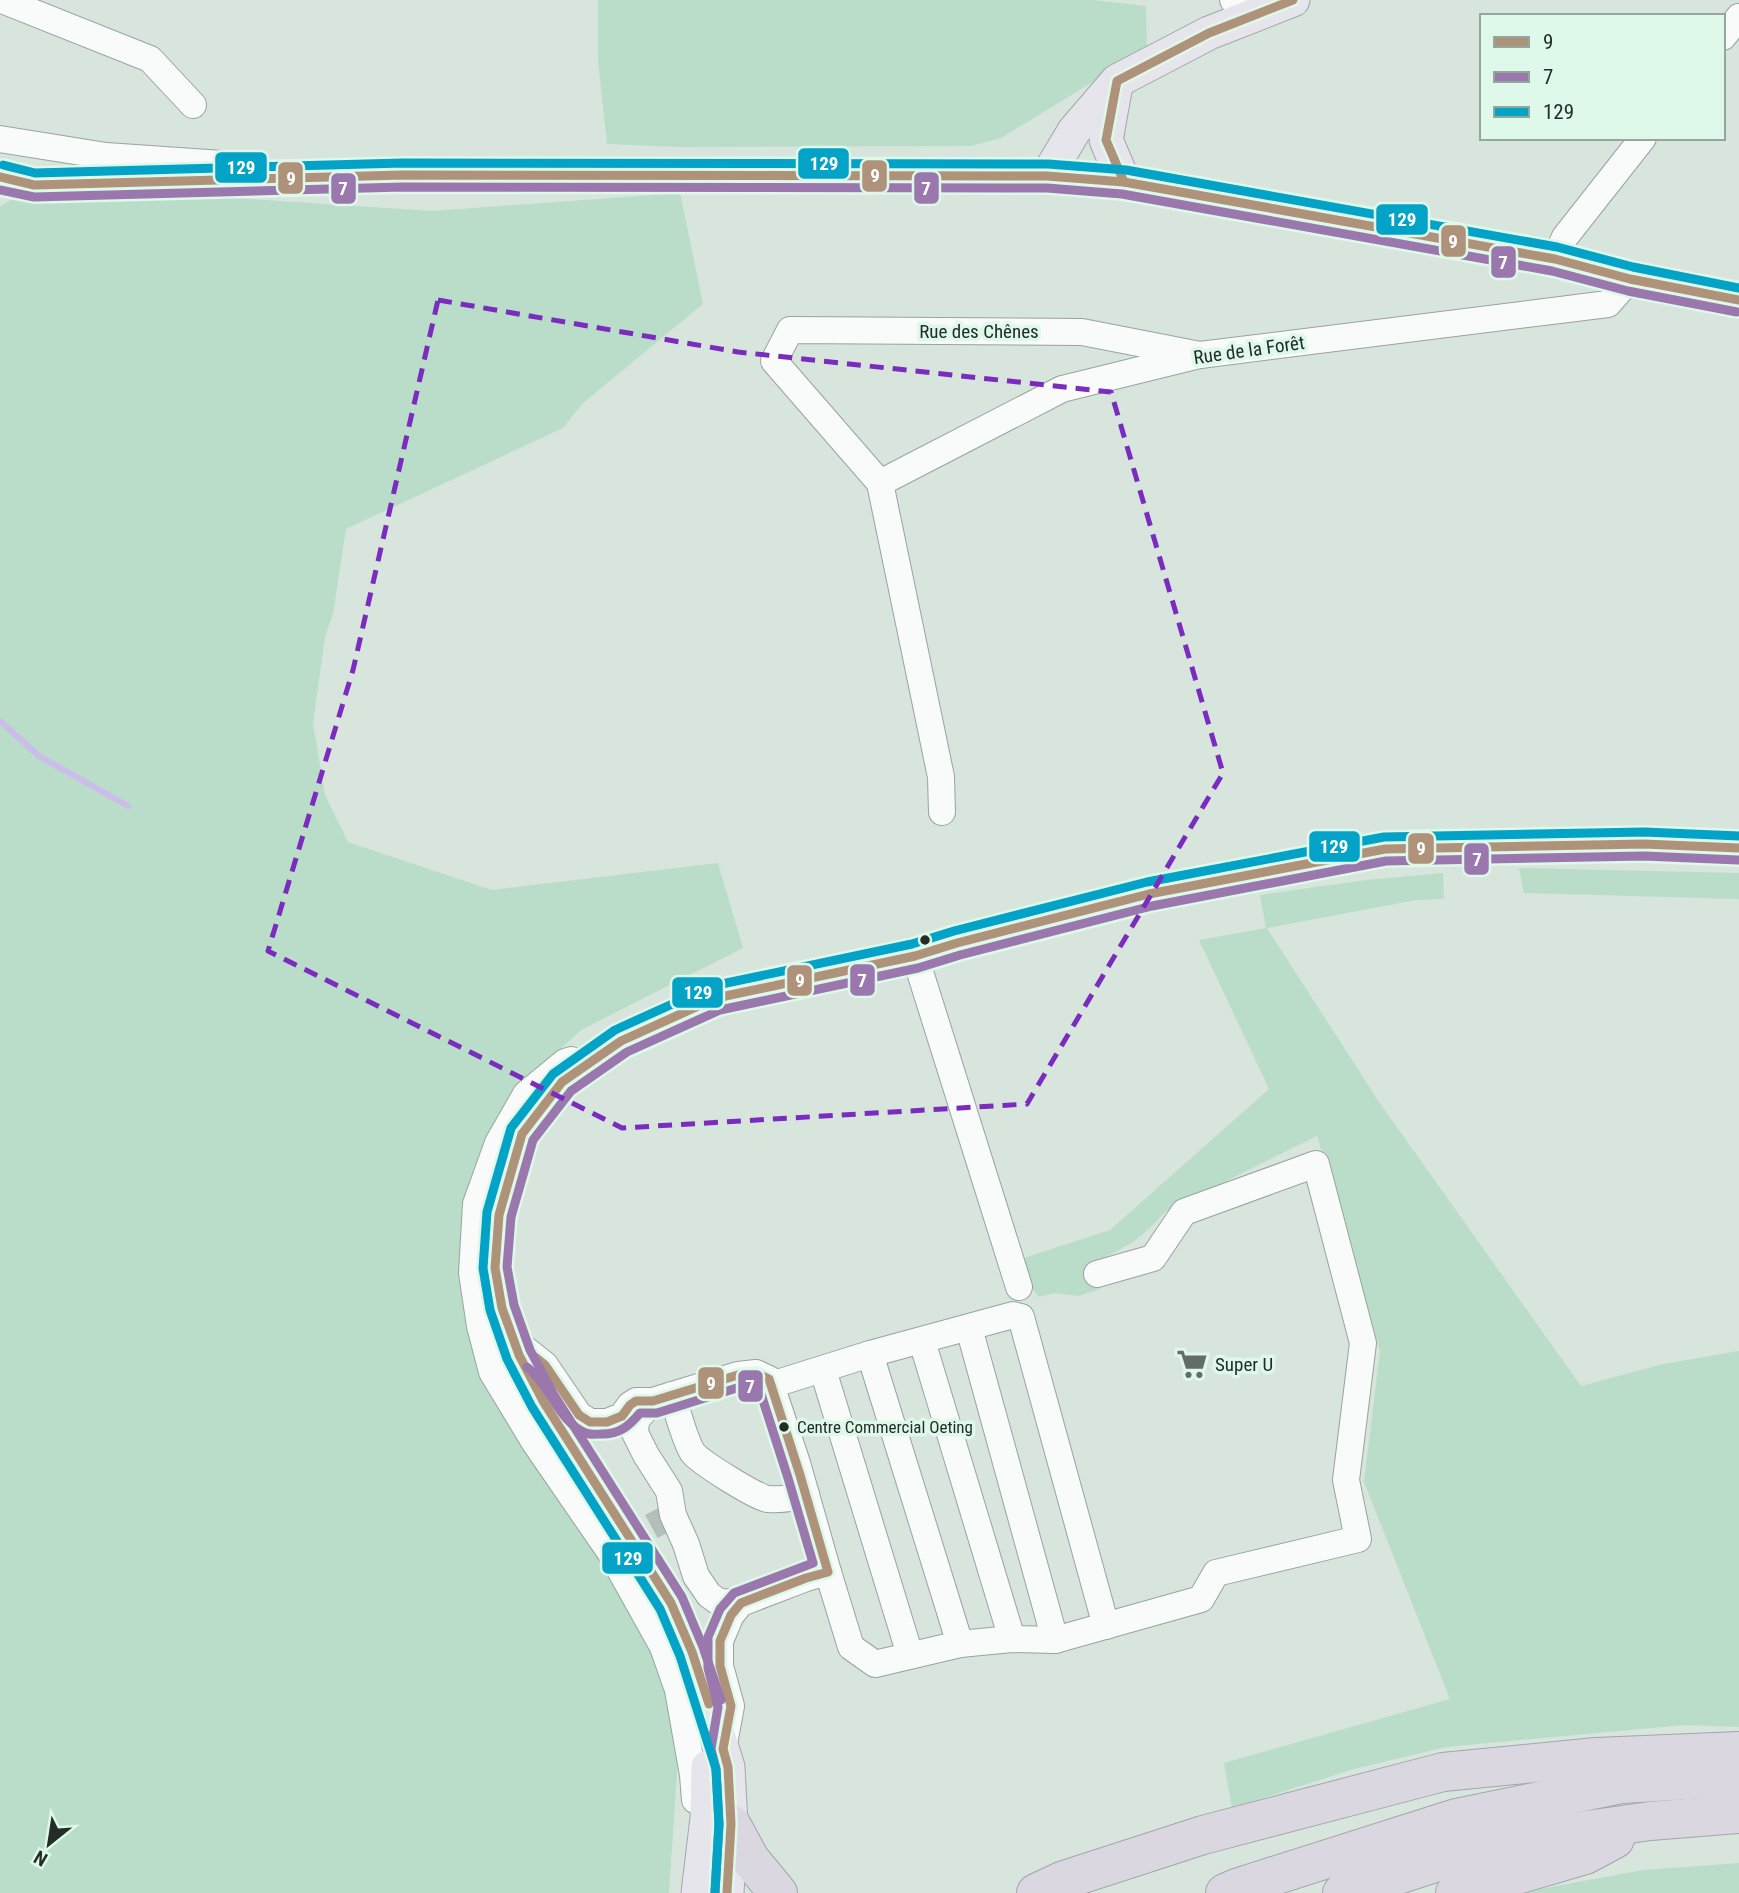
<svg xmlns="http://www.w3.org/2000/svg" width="1739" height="1893" font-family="'Roboto Condensed',sans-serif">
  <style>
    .green { fill: #baddc9 }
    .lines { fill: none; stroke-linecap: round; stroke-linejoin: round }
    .stream { stroke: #cbbcea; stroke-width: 6 }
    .minor-tunnel { stroke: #b3c0b9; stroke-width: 26; stroke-dasharray: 26 13; stroke-linecap: butt }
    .minor-casing { stroke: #98a49d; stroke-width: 28 }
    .major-casing { stroke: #a3a5ad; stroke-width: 35 }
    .highway-casing { stroke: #a3a5ad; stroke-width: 40 }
    .minor { stroke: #f9fbfa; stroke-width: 26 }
    .major { stroke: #e6e5eb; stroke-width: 33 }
    .highway { stroke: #dad7e1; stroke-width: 38 }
    .bus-1-casing { stroke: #def8e9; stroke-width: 14 }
    .bus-2-casing { stroke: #def8e9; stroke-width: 14 }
    .bus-3-casing { stroke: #def8e9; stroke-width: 14 }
    .bus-1 { stroke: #af927a; stroke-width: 9 }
    .bus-2 { stroke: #9a78ae; stroke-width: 9 }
    .bus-3 { stroke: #02a3c6; stroke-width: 9 }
    .marked { fill: none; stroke: #7b2cbf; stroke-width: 5; stroke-dasharray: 14 9; stroke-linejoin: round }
    .bus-dot { fill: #232d27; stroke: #def8e9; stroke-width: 2.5 }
    .labels { text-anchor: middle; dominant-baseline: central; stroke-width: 7; stroke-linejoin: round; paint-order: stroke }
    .bus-label { font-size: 17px; fill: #232d27; stroke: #def8e9; text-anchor: start }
    .street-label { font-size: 19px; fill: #232d27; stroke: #def8e9 }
    .poi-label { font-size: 19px; fill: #232d27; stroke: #def8e9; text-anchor: start }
    .line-badge { stroke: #def8e9; stroke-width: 2.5 }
    .badge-label { font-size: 19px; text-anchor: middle; font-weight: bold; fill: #fff }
  </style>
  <rect width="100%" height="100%" fill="#d7e5dd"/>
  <g class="green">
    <polygon points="598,0 1093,0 1146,6 1147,49 1001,138 971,146 679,147 607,144 598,61"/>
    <polygon points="34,185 432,211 680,193 703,304 583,403 563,428 346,529 333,614 325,637 313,723 325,795 348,842 492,890 718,863 743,948 581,1030 529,1078 472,1318 648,1630 677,1725 678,1758 669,1893 0,1893 0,207"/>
    <polygon points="1519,868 1739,873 1739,899 1524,893"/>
    <polygon points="1443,873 1444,899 1416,900 1267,928 1379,1102 1581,1386 1663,1364 1739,1351 1739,1727 1684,1725 1446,1747 1354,1769 1232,1808 1224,1763 1450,1699 1364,1482 1380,1351 1317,1136 1166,1211 1149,1229 1132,1243 1094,1263 1100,1289 1078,1296 1055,1293 1039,1297 1029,1285 1024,1258 1110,1230 1269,1089 1199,940 1266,928 1260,895 1366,880"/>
    <polygon points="1739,1863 1739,1893 1518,1893 1643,1870"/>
  </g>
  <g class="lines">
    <polyline class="stream" points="0,721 39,756 128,806"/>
    <polyline class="minor-tunnel" points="617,1545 673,1515"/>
    <g class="minor-casing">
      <g id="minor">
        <polyline points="2,0 150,59 193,105"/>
        <polyline points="1233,0 1247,18"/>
        <polyline points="1723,37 1739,17"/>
        <polyline points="0,139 106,156 251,166"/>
        <polyline points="1555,259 1565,237 1643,138"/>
        <polyline points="880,483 1062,389 1200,355 1608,304 1630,279"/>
        <polyline points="942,812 941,777 880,483 774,361 790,330 1082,332 1200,355"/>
        <polyline points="915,956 1019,1287"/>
        <polyline points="571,1060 565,1062 526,1094 498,1143 476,1204 472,1273 480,1326 492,1372 535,1443 610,1552 663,1647 678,1690 693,1775 695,1800"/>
        <polyline points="969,1328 1055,1640"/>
        <polyline points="922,1341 1012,1639"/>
        <polyline points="516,1342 545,1365 579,1415 590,1422 607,1422 622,1416 630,1405 636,1401 653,1401 738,1375 756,1373 769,1379 797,1463 828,1572 851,1647 875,1664 960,1644 1012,1639 1055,1640 1201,1599 1216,1573 1358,1539 1346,1480 1363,1343 1316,1164 1184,1212 1153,1258 1097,1274"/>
        <polyline points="870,1354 960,1644"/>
        <polyline points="823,1370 910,1655"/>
        <polyline points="771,1385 870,1354 1013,1315 1021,1317 1106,1626"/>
        <path d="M 672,1395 C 677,1409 685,1442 693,1453 C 700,1462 757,1498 768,1499 C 780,1500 794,1498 806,1494"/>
        <polyline points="652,1402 636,1420 635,1433 646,1455 669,1491 673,1515 686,1544 696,1576 709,1595 719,1602 741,1603"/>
        <polyline points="723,1749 731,1706 720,1666 720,1641 731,1615 741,1603 806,1578 828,1572"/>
      </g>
    </g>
    <g class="major-casing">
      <g id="major">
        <polyline points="1116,85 1106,140 1124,182"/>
        <polyline points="1047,176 1074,131 1117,81 1209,33 1293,0"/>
        <polyline points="0,177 34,185 403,175 1047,176 1124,182 1555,259 1630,279 1739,300"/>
        <polyline points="698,1893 707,1818 708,1767"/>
        <polyline points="727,1893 731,1824 728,1767 692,1652 671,1603 543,1401 519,1355 502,1308 495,1268 499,1215 522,1134 562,1082 621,1041 716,998 915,956 957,943 1149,894 1385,849 1644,844 1739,848"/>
      </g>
    </g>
    <g class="highway-casing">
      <g id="highway">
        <polyline points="731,1824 750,1859 778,1893"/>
        <polyline points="1036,1893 1064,1880 1203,1835 1443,1772 1596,1757 1739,1751"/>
        <polyline points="1225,1893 1239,1887 1456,1818 1622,1784 1739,1777"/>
        <polyline points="1342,1893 1466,1853 1552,1835 1650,1821 1739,1814"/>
        <polyline points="1455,1893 1585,1855 1615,1839"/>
      </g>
    </g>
    <use href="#minor" class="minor"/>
    <use href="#major" class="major"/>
    <use href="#highway" class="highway"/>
    <g class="bus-1-casing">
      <g id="bus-1">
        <polyline points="0,177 34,185 403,175 1047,176 1124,182 1555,259 1630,279 1739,300"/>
        <polyline points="1124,182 1106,140 1117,81 1209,33 1293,0"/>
        <polyline points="535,1357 545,1365 579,1415 590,1422 607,1422 622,1416 630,1405 636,1401 653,1401 738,1375 756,1373 769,1379 800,1475 828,1572 806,1578 741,1603 731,1615 720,1641 720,1666 731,1706 723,1749 728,1767 731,1824 727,1893"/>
        <polyline points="709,1704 692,1652 671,1603 543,1401 519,1355 502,1308 495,1268 499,1215 522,1134 562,1082 621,1041 716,998 915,956 957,943 1149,894 1385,849 1644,844 1739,848"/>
      </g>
    </g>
    <g class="bus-2-casing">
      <g id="bus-2">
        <polyline points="0,190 34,197 403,187 1047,188 1122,194 1552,271 1628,291 1737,312"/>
        <path d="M 527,1367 C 549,1384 560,1424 586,1433 C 591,1435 597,1434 602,1434 C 620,1434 629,1426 640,1413 L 657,1413 L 740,1387 L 754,1386 L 759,1388 L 788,1478 L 813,1563 L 734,1593 L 720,1609 L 708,1637 L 708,1668 L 718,1707 L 711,1749 L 716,1769 L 719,1824 L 715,1892"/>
        <polyline points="721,1700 703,1647 682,1597 554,1395 530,1350 514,1305 507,1267 511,1217 533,1140 571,1091 627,1052 720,1010 918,968 960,955 1152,906 1386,861 1644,856 1738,860"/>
      </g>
    </g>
    <g class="bus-3-casing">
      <g id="bus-3">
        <polyline points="3,165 35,173 403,163 1048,164 1126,170 1557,247 1633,267 1739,288"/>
        <polyline points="715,1892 719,1824 716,1769 680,1656 660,1609 532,1407 507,1359 490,1310 483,1268 487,1212 511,1128 553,1074 615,1030 712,986 912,944 954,931 1147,882 1384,837 1644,832 1739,836"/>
      </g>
    </g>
    <use href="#bus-1" class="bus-1"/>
    <use href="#bus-2" class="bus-2"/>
    <use href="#bus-3" class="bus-3"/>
  </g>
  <path class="marked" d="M 438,300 L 738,352 L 1111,392 L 1223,773 L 1027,1104 L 622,1128 L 268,951 L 353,670 Z"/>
  <defs>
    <g id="supermarket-bare" transform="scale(2.415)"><path d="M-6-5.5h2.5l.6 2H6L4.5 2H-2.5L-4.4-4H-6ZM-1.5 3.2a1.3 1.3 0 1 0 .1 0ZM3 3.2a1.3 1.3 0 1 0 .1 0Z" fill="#626d67" stroke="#def8e9" stroke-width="2.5" paint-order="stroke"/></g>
  </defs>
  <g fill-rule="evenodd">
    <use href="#supermarket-bare" x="1192" y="1364"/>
  </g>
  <g class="bus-dot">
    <circle cx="925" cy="940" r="6"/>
    <circle cx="784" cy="1427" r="6"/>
  </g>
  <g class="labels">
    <g class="bus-label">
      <text x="797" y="1427">Centre Commercial Oeting</text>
    </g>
    <g class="street-label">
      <text x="979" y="331">Rue des Chênes</text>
      <text transform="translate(1249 350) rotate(-8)">Rue de la Forêt</text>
    </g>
    <g class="poi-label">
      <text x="1215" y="1364">Super U</text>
    </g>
  </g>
  <g class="line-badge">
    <rect x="797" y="147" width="53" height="33" rx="7" fill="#02a3c6"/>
    <rect x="214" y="151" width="54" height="33" rx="7" fill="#02a3c6"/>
    <rect x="861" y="159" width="27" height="34" rx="7" fill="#af927a"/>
    <rect x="277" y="161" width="27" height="34" rx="7" fill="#af927a"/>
    <rect x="913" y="171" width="27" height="34" rx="7" fill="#9a78ae"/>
    <rect x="330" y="172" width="27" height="33" rx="7" fill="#9a78ae"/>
    <rect x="1375" y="203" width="54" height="33" rx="7" fill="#02a3c6"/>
    <rect x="1440" y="224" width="27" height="34" rx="7" fill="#af927a"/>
    <rect x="1490" y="245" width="27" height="34" rx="7" fill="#9a78ae"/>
    <rect x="1308" y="830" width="53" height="33" rx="7" fill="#02a3c6"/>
    <rect x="1407" y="832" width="28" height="33" rx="7" fill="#af927a"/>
    <rect x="1463" y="842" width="27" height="34" rx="7" fill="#9a78ae"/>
    <rect x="849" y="963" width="27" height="34" rx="7" fill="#9a78ae"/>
    <rect x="786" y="964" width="27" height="33" rx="7" fill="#af927a"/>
    <rect x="671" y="976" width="53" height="33" rx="7" fill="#02a3c6"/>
    <rect x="697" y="1366" width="28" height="34" rx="7" fill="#af927a"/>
    <rect x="737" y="1369" width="27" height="34" rx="7" fill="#9a78ae"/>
    <rect x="601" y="1541" width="53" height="34" rx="7" fill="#02a3c6"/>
  </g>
  <g class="badge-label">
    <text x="824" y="170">129</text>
    <text x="241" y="174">129</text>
    <text x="875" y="182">9</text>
    <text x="291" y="185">9</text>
    <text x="926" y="195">7</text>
    <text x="343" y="195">7</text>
    <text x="1402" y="226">129</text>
    <text x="1453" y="248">9</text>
    <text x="1503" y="269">7</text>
    <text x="1334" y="853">129</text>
    <text x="1421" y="855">9</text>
    <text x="1477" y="866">7</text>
    <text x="862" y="987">7</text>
    <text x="800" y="987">9</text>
    <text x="698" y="999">129</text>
    <text x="711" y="1390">9</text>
    <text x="750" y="1393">7</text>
    <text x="628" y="1565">129</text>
  </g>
  <rect x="1480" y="14" width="245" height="126" fill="#def8e9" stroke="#93a79b" stroke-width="2"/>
  <rect x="1494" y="37" width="35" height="10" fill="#af927a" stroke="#93a79b" stroke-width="2"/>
  <text x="1543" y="49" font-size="21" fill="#232d27">9</text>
  <rect x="1494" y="72" width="35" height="10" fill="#9a78ae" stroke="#93a79b" stroke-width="2"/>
  <text x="1543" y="84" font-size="21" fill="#232d27">7</text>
  <rect x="1494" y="107" width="35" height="10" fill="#02a3c6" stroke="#93a79b" stroke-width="2"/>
  <text x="1543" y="119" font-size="21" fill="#232d27">129</text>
  <g transform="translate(49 1844) rotate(210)" stroke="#def8e9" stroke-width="5" paint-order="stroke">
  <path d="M0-5L12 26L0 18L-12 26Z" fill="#232d27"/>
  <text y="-10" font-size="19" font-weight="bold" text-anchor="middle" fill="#232d27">N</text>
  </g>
</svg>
